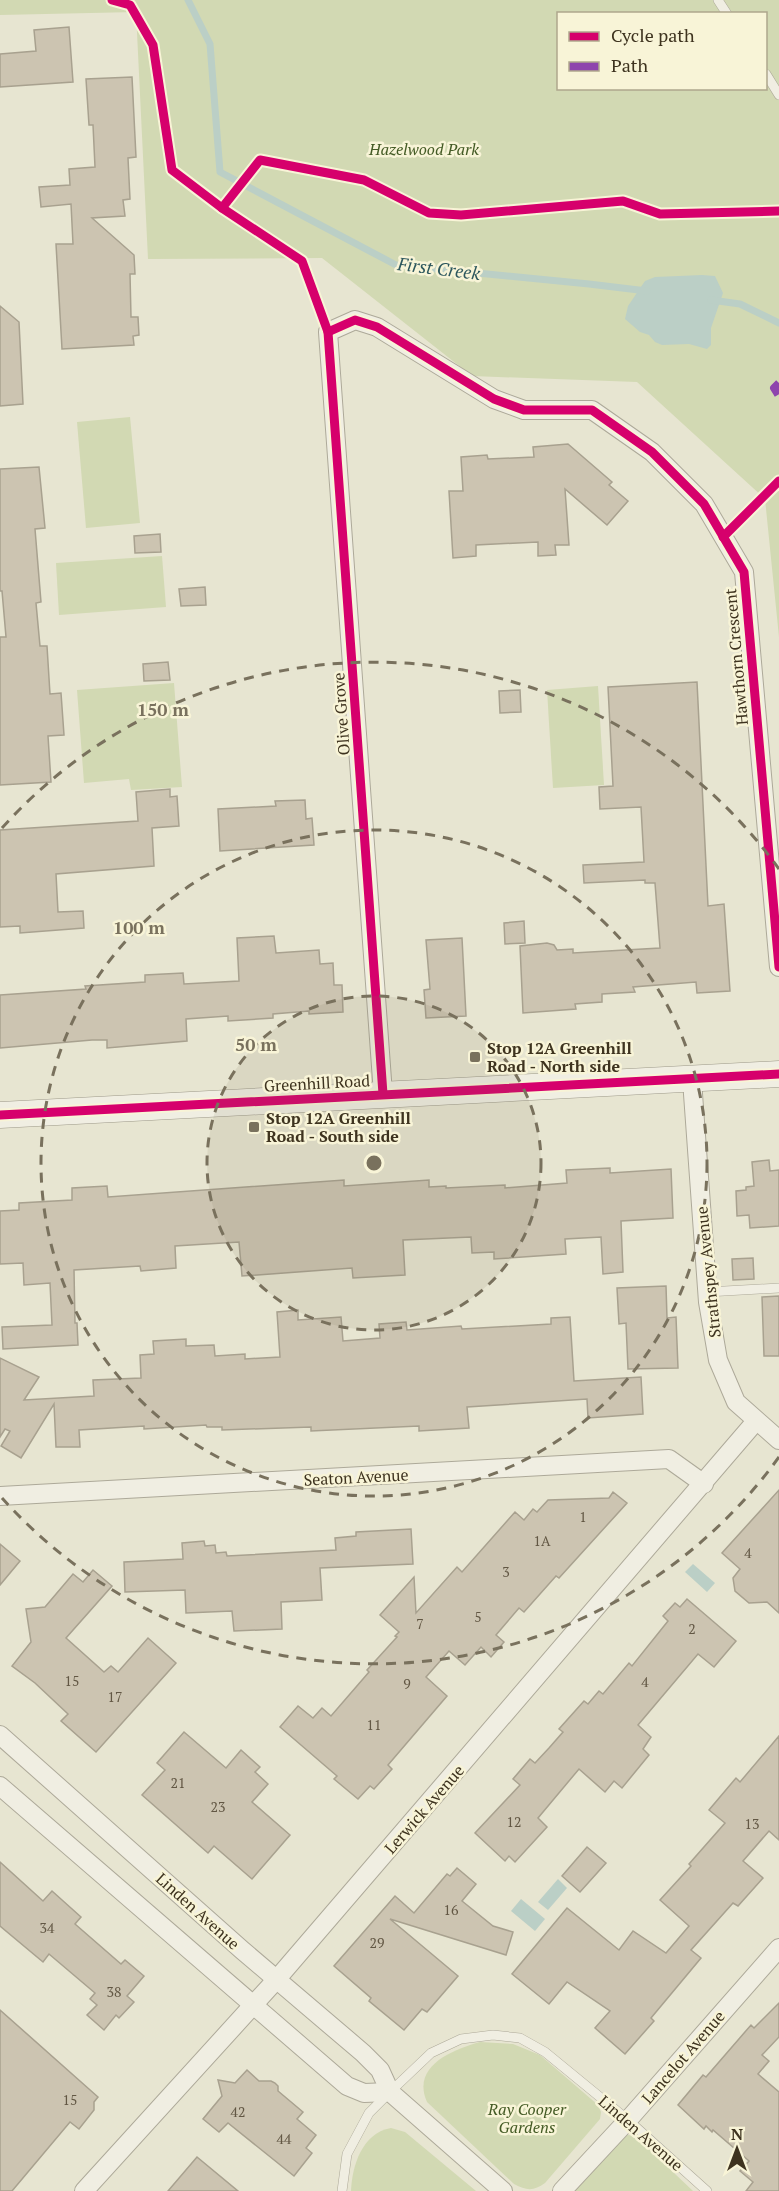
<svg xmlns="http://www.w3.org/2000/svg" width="779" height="2191" font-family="'PT Serif',serif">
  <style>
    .green { fill: #d2d9b3; fill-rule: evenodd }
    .water { fill: #bbcfc6 }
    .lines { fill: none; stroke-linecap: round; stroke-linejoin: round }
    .stream { stroke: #bbcfc6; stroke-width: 7 }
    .building { fill: #ccc4b1; stroke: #a8a18f; stroke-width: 1.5 }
    .service-casing { stroke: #ada999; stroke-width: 10 }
    .minor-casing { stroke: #ada999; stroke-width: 20 }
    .secondary-casing { stroke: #9d9989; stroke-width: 27 }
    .service { stroke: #f0eee2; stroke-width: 9 }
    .minor { stroke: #f0eee2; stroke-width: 18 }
    .secondary { stroke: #f0eee2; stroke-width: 26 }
    .quiet { stroke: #8e44ad; stroke-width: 8; stroke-dasharray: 15 8; stroke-linecap: butt }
    .cycleway-casing { stroke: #f8f4d7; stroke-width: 13 }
    .cycleway { stroke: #d6006c; stroke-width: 9 }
    .ring { fill: none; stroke: #79715d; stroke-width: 3; stroke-dasharray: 10 8 }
    .poi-dot { fill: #79715d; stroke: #f8f4d7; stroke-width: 2 }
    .labels { text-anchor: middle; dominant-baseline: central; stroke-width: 5; stroke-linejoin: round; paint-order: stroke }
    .number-label { font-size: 14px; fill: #625744 }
    .park-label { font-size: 16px; font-style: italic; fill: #445b25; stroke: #f8f4d7 }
    .street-label { font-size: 16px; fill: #3e331f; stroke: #f8f4d7 }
    .poi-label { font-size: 16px; font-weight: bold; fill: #3e331f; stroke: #f8f4d7; text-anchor: start }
    .water-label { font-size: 18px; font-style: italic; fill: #2e585e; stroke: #f8f4d7 }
    .centre { fill: #79715d; stroke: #f8f4d7; stroke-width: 3 }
    .ring-label { font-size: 18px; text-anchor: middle; font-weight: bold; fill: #79715d; stroke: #f8f4d7; stroke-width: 5; stroke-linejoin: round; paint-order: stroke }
  </style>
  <rect width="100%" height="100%" fill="#e7e5d1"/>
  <g class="green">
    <path d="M 0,0 L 779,0 L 779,637 L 765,499 L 637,382 L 472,376 L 322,258 L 148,259 L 136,12 L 0,15 ZM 558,14 L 766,14 L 766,88 L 558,88 Z"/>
    <polygon points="130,417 140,523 86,528 77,422"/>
    <polygon points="162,556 166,607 59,615 56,563"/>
    <polygon points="174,683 182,787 131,790 129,779 84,783 77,690"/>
    <polygon points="598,686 604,785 553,788 547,690"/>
    <path d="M 480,2042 L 513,2044 L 540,2055 L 598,2105 L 601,2112 L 600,2119 L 545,2183 C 534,2191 527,2191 514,2184 L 427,2102 C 411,2066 452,2050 480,2042 Z"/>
    <path d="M 391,2128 L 405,2132 L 476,2191 L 351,2191 C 352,2166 362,2133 391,2128 Z"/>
    <polygon points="629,2135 636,2137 693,2191 570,2191 621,2136"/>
  </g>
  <g class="water">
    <polygon points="702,275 715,276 723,293 711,328 711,345 707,349 689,344 662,345 655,342 649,335 640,332 625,319 628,306 645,281 655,277"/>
    <polygon points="693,1564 715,1583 707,1592 685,1572"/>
    <polygon points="558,1879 567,1888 548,1910 538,1902"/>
    <polygon points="521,1899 545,1919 535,1931 511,1911"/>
  </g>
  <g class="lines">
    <g class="stream">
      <polyline points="188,0 210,44 220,172 396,265 589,284 647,291"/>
      <polyline points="711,300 740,304 779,323"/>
    </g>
  </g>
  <g class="building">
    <polygon points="69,27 73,82 0,87 0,54 36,51 34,30"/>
    <polygon points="132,77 136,157 128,158 130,199 123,200 125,216 92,218 134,255 135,274 130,274 131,317 138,317 139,335 133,336 134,345 62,349 56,244 73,244 71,204 41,207 39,187 70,185 69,169 95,167 93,125 89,125 86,79"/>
    <polygon points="0,306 19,322 23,404 0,406"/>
    <polygon points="568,444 612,482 609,485 628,501 607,525 565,489 569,545 555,545 556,555 538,556 538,542 476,545 476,556 453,558 449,491 463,491 461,457 487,455 488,459 534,457 533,447"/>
    <polygon points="39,467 45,528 35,529 41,602 36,603 40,646 47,646 50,694 61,693 64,735 48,736 51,782 0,785 0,637 6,637 2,591 0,591 0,469"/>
    <polygon points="160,534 161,552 135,553 134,536"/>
    <polygon points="205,587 206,605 181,606 179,589"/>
    <polygon points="168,662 170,680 144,681 143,664"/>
    <polygon points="697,682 708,906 724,904 730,991 697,993 696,982 633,987 635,992 602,994 602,1002 575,1004 576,1009 523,1013 520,946 547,943 554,945 557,950 573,949 573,953 660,948 655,883 645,883 645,880 584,883 583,865 644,862 641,807 600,809 599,787 613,786 608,687"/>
    <polygon points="520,690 521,712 500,713 499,691"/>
    <polygon points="170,789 170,797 177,796 179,826 152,828 154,866 56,874 58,912 83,911 84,928 20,933 20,926 0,927 0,830 138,821 136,792"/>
    <polygon points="305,800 306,819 312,818 314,845 220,851 218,809 276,806 275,801"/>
    <polygon points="524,921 525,943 505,944 504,923"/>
    <polygon points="274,936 276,953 319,950 320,964 333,963 334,985 342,985 343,1012 309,1014 309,1011 273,1014 273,1018 228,1021 228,1016 186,1019 187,1041 107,1048 107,1040 92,1040 0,1048 0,995 86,989 85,986 145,982 145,975 183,973 184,984 239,981 237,938"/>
    <polygon points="462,938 466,1016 426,1018 424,990 430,989 426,940"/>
    <polygon points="769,1160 770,1171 779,1170 779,1226 750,1228 749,1215 737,1216 736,1191 746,1190 746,1187 754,1186 752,1162"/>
    <polygon points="610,1168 610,1173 671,1169 673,1218 621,1221 623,1272 603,1274 601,1237 565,1239 566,1254 494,1259 494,1252 472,1253 471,1237 403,1240 405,1275 353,1278 352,1268 242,1276 239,1242 175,1246 176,1268 141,1271 140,1266 74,1270 75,1323 77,1323 78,1345 3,1349 2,1327 52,1325 50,1283 24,1285 23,1263 0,1264 0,1211 19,1210 19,1203 72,1200 72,1188 107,1186 108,1197 344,1180 344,1186 429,1180 429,1187 446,1186 446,1188 505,1185 505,1188 567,1183 566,1170"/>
    <polygon points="753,1258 754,1279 733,1280 732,1259"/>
    <polygon points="666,1286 667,1318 676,1317 678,1368 628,1369 626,1323 619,1324 617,1288"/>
    <polygon points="779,1296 779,1356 764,1356 762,1297"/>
    <polygon points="298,1310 298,1320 341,1317 343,1341 380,1338 379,1324 406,1322 407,1330 461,1326 462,1329 551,1324 551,1318 570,1317 574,1381 641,1377 643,1414 588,1418 587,1399 467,1407 469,1428 419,1431 419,1426 311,1431 311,1427 222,1430 222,1427 207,1427 206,1425 144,1429 144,1426 79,1430 80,1447 56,1447 54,1404 21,1458 1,1446 10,1431 5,1429 0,1437 0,1358 39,1377 24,1400 94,1396 93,1380 141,1378 140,1355 154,1354 153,1341 186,1339 186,1346 214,1345 215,1356 245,1354 245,1359 280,1357 277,1312"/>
    <polygon points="779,1490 779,1613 767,1602 749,1603 735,1591 733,1578 740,1569 722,1553"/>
    <polygon points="613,1492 627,1503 559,1578 556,1576 524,1612 519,1608 496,1635 504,1642 491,1657 481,1647 465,1665 449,1651 426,1677 447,1696 388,1765 392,1769 374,1789 370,1786 358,1799 334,1779 337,1776 280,1727 298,1706 313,1718 322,1708 331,1716 369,1672 367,1670 397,1637 395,1636 399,1632 380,1615 414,1577 416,1613 457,1567 462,1572 515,1512 524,1520 533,1509 537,1512 548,1500 609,1498"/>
    <polygon points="411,1529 413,1564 320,1568 322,1600 281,1602 282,1629 234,1631 232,1611 186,1613 185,1590 125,1592 124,1562 183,1559 182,1543 204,1541 205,1546 215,1545 216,1553 226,1552 227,1556 336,1550 335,1538 356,1536 356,1532"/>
    <polygon points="0,1544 20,1561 0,1585"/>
    <polygon points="93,1570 112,1586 66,1638 104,1672 111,1666 118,1672 148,1638 176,1663 96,1752 61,1721 68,1714 35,1683 12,1666 31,1642 26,1609 45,1607 73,1574 83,1582"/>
    <polygon points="687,1599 736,1641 714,1667 698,1654 638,1725 651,1737 643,1749 649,1755 622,1788 614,1781 605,1792 579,1769 538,1818 547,1827 515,1862 509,1856 505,1861 475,1833 520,1785 513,1779 530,1759 535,1763 549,1748 563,1732 559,1729 584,1701 588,1704 599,1691 603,1694 629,1663 632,1666 668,1621 663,1616 675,1603 680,1607"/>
    <polygon points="184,1732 226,1768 241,1750 260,1767 255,1772 268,1784 252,1802 290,1835 252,1879 214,1846 208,1853 142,1795 165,1770 157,1763"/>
    <polygon points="779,1736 779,1840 769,1831 743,1861 763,1878 738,1906 733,1903 691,1950 701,1958 651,2018 654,2021 625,2054 595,2028 610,2011 567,1982 549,2004 512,1974 567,1908 619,1950 633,1931 666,1953 689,1926 660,1900 691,1866 689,1864 725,1823 709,1810 736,1778 740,1782"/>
    <polygon points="587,1847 606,1863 580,1892 562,1876"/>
    <polygon points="0,1862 43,1901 52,1891 81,1917 75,1924 121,1964 125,1960 144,1976 127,1996 134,2002 119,2018 116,2015 104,2030 87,2015 97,2005 90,1999 95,1993 49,1954 43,1962 0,1926"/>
    <polygon points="457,1868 476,1884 462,1901 493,1926 513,1932 506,1955 390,1919 458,1976 427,2012 422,2009 404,2030 369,2001 371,1998 334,1966 395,1896 414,1913 447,1874 450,1876"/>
    <polygon points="779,2003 779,2037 762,2055 769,2061 758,2074 779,2092 779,2191 746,2191 753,2182 740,2171 749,2161 713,2130 712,2132 706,2126 704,2129 678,2105 703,2075 706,2077 751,2025 754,2028"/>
    <polygon points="0,2010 98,2097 94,2102 94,2110 79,2129 70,2122 12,2191 0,2191"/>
    <polygon points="247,2070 259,2081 271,2081 275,2083 278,2086 278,2091 303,2112 297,2119 316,2135 306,2148 312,2153 294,2176 228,2123 219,2132 203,2119 222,2096 218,2080 235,2083"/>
    <polygon points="197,2157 238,2191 168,2191"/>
  </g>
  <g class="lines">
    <g class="service-casing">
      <g id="service">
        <polyline points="718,0 727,14"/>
        <polyline points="766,74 779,95"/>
        <polyline points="707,1292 779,1288"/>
        <polyline points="342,2191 347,2154 369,2113 390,2092 431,2053 461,2039 493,2035 520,2038 545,2052 628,2120 707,2191"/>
      </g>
    </g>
    <g class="minor-casing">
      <g id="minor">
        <polyline points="692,1080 708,1302 718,1360 736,1402 779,1440"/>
        <polyline points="383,1094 328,332 355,320 377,327 494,399 524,410 592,410 652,452 704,504 744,572 779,967"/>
        <polyline points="0,1496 669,1459 704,1484"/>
        <polyline points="0,1735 242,1950 363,2053 380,2070 390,2092 503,2191"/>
        <polyline points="0,1786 347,2086 364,2093 390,2092"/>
        <polyline points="84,2191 276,1980 756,1421"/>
        <polyline points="562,2191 628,2120 779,1948"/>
      </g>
    </g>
    <g class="secondary-casing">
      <polyline id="secondary" points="0,1115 779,1074"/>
    </g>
    <use href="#service" class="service"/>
    <use href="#minor" class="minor"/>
    <use href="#secondary" class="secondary"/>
    <polyline class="quiet" points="779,383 774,388 779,396"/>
    <g class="cycleway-casing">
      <g id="cycleway">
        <polyline points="112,0 130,5 153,45 172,170 222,208 302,261 328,332 383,1094"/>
        <polyline points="222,208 260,160 364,180 429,213 461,215 623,201 660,214 779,211"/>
        <polyline points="328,332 355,320 377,327 494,399 524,410 592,410 652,452 704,504 744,572 779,967"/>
        <polyline points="723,537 779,481"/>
        <polyline points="0,1115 779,1074"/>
      </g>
    </g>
    <use href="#cycleway" class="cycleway"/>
  </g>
  <circle cx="374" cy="1163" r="167" fill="#79715d" fill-opacity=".12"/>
  <g class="ring">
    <circle cx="374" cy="1163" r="167"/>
    <circle cx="374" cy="1163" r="333"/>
    <path d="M779 1457A500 500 0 0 1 2 1498M2 828A500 500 0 0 1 779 869"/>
  </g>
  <g class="poi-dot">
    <rect x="469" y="1051" width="12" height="12" rx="3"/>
    <rect x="248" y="1121" width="12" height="12" rx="3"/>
  </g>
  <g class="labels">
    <g class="number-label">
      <text x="583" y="1516">1</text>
      <text x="542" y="1540">1A</text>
      <text x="748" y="1552">4</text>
      <text x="506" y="1571">3</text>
      <text x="478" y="1616">5</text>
      <text x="420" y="1623">7</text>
      <text x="692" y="1628">2</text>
      <text x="72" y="1680">15</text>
      <text x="645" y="1681">4</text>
      <text x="407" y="1683">9</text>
      <text x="115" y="1696">17</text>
      <text x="374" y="1724">11</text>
      <text x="178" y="1782">21</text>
      <text x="218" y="1806">23</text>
      <text x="514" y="1821">12</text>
      <text x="752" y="1823">13</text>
      <text x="451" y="1909">16</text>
      <text x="47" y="1927">34</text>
      <text x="377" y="1942">29</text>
      <text x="114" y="1991">38</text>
      <text x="70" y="2099">15</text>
      <text x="238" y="2111">42</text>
      <text x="284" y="2138">44</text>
    </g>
    <g class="park-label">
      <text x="424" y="149">Hazelwood Park</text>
      <text x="527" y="2109">Ray Cooper<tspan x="527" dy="18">Gardens</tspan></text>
    </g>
    <g class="street-label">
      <text transform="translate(736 657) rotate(-95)">Hawthorn Crescent</text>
      <text transform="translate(341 714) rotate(-94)">Olive Grove</text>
      <text transform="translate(317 1083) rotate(-3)">Greenhill Road</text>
      <text transform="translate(708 1272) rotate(-96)">Strathspey Avenue</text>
      <text transform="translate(356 1477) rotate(-3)">Seaton Avenue</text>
      <text transform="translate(424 1809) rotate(-49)">Lerwick Avenue</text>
      <text transform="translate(198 1911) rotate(42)">Linden Avenue</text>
      <text transform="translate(683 2057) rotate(-49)">Lancelot Avenue</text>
      <text transform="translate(641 2133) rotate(41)">Linden Avenue</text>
    </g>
    <g class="poi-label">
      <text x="487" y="1048">Stop 12A Greenhill<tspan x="487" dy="18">Road - North side</tspan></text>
      <text x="266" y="1118">Stop 12A Greenhill<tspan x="266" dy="18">Road - South side</tspan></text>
    </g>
    <g class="water-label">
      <text transform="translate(439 268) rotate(7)">First Creek</text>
    </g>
  </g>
  <circle cx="374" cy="1163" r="9" class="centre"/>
  <g class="ring-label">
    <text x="163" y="716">150 m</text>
    <text x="139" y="934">100 m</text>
    <text x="256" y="1051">50 m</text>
  </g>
  <rect x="557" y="12" width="210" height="78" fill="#f8f4d7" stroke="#aea78d" stroke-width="1.5"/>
  <rect x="569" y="32" width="30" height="9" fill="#d6006c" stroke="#aea78d" stroke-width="1.5"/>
  <text x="611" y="42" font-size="18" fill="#3e331f">Cycle path</text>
  <rect x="569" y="62" width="30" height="9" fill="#8e44ad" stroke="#aea78d" stroke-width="1.5"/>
  <text x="611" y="72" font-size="18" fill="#3e331f">Path</text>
  <g transform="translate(737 2149)" stroke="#f8f4d7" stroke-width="4.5" paint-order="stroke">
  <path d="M0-4.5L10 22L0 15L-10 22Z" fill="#3e331f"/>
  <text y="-9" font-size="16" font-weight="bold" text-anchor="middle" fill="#3e331f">N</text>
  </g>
</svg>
